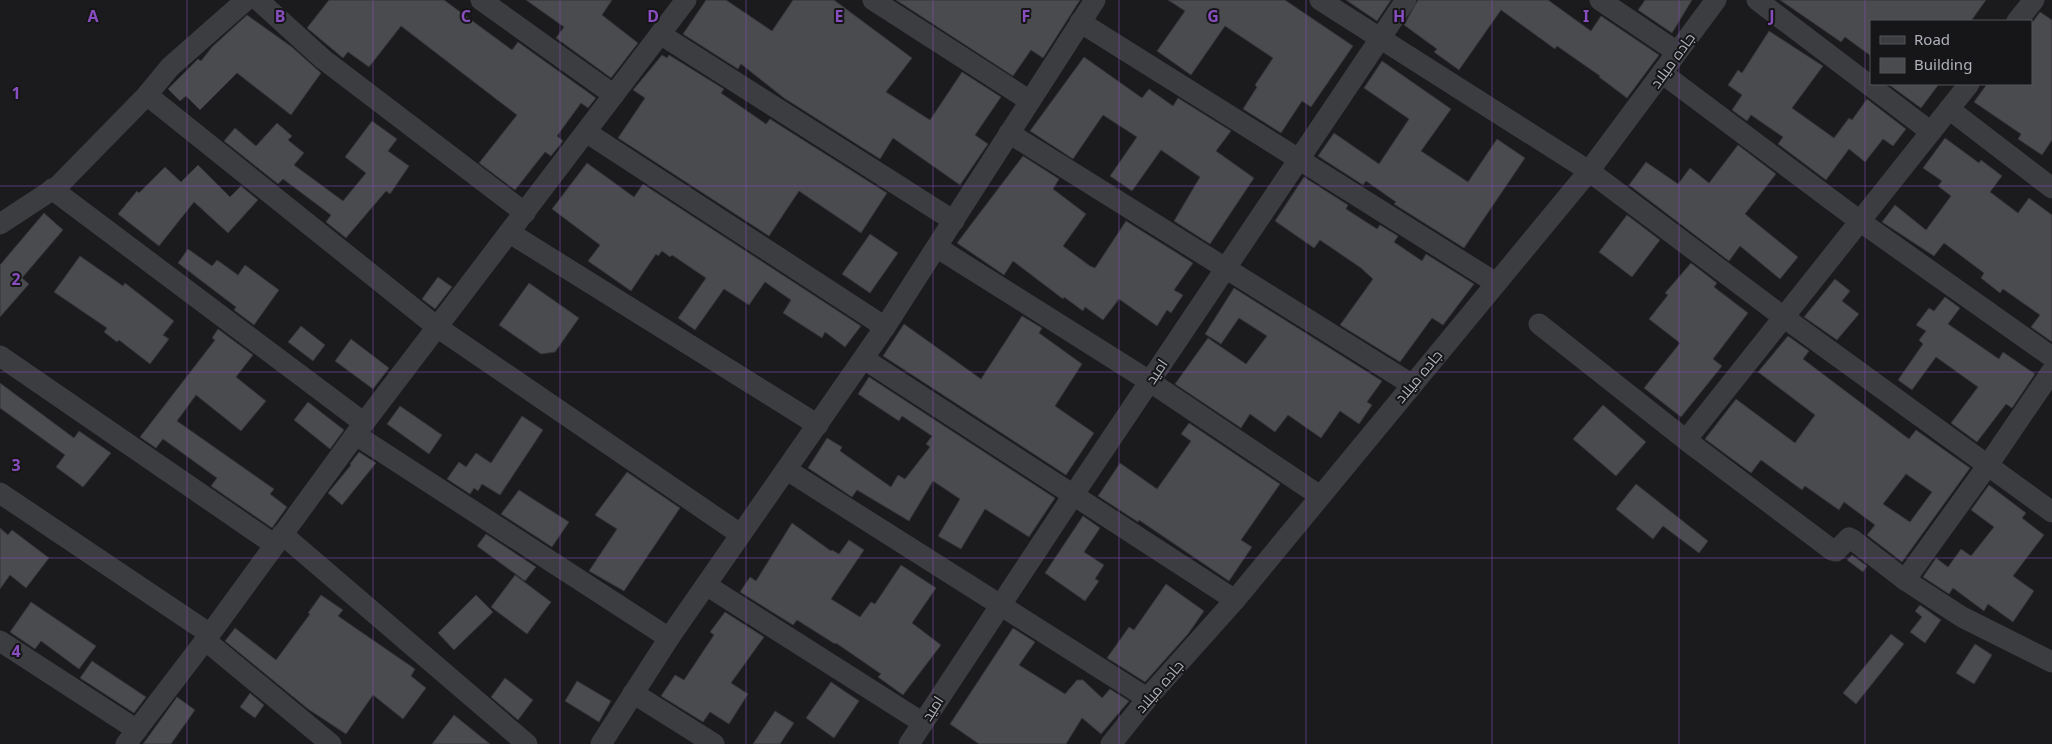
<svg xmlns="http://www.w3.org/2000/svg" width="2052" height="744" font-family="'Noto Sans',Cairo,sans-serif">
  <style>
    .building { fill: #4a4b4f; stroke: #353539; fill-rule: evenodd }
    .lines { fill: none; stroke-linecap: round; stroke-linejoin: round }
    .minor { stroke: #3c3d41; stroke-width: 21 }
    .grid { fill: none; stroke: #884dbe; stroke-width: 1; stroke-opacity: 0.55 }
    .labels { text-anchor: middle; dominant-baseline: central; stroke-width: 4; stroke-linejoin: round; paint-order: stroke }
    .street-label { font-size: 15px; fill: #afb1bb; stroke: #161618 }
    .grid-label { font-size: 16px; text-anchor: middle; font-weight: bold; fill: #884dbe; stroke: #161618; stroke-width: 4; stroke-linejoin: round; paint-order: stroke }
  </style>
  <rect width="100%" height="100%" fill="#1b1b1d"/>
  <g class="building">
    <polygon points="329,0 444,0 512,50 518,42 596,98 588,108 581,103 557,136 563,141 551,156 545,152 515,190 479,163 517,115 401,26 369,67 348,52 343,58 307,28"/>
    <polygon points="526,0 612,0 602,15 638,43 611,78 556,38 564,27"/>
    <polygon points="706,0 726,0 772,31 793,0 834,0 912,58 886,92 930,120 962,72 1001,97 975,135 988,144 960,185 893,138 880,159 784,98 741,64 738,69 683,34"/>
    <polygon points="896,0 1080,0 1043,58 1031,50 1013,76"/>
    <polygon points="1168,0 1285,0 1353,46 1311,107 1302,101 1281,133 1243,109 1257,87 1255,85 1273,58 1225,26 1191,75 1157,51 1185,11"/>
    <polygon points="1346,0 1391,0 1377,21"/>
    <polygon points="1418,0 1548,0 1591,31 1601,16 1659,55 1627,98 1599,77 1600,76 1557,46 1555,49 1501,10 1459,70 1434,52 1437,49 1404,25"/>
    <polygon points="1645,0 1692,0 1672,33 1638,10"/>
    <polygon points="1780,0 1986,0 1971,21 1871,21 1871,56 1845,37 1841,42"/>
    <polygon points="2040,12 2052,20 2052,140 2042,155 2018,139 2021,134 1974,102 1987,84 2031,84 2031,24"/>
    <polygon points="247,15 292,47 321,73 291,115 237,73 200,110 186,96 180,101 168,89 198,59 201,61 212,47"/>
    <polygon points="1769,31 1823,66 1792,108 1834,138 1849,118 1852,120 1867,99 1906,129 1893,146 1883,139 1865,162 1849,149 1826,180 1778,144 1783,137 1751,115 1747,121 1732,110 1742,95 1728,85 1738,70 1742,73"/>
    <polygon points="662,55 667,58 669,55 724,89 721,93 766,124 770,119 887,193 861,233 799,191 769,236 618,138 645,98 633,90"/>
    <polygon points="1084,57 1142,98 1149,89 1173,106 1178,98 1231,131 1216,151 1254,178 1210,244 1174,221 1200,177 1161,150 1132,191 1110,176 1137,137 1103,115 1073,159 1030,131"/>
    <polygon points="1382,61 1451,109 1421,151 1468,182 1497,139 1525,158 1464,248 1394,204 1396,202 1366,181 1363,185 1318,156 1334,133 1379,164 1409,119 1364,88"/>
    <polygon points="1888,84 1939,84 1921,108"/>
    <polygon points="372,121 397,139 388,151 409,166 390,194 386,191 346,238 326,222 331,215 283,179 278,184 224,141 235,128 256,146 277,123 292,136 288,140 304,153 294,165 343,201 366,173 345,157"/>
    <polygon points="1945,138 1979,163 1981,160 2002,176 1990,192 2018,213 2029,198 2052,215 2052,342 2031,327 2040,315 2003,289 2000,293 1981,278 1984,273 1944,243 1934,256 1882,222 1895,205 1926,230 1951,196 1938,186 1942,181 1923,168"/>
    <polygon points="1738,145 1776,174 1745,214 1798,257 1780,279 1740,246 1729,261 1629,185 1646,162 1678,184 1690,168 1709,183"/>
    <polygon points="1023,156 1059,179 1053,189 1086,214 1063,246 1090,266 1095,268 1126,221 1193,263 1174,290 1183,295 1171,313 1167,310 1157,326 1119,299 1103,320 1085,307 1083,311 1064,297 1063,299 1013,261 1004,275 957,243"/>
    <polygon points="587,163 634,197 643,184 861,326 845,347 825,332 822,338 783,313 791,300 765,282 749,305 724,289 695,330 678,318 706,278 672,255 670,257 662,251 658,256 656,254 631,291 588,261 600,245 552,209"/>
    <polygon points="198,165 230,197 241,186 258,200 228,233 194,202 159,246 118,214 137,191 139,193 165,167 181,182"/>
    <polygon points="1304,177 1348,205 1346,209 1377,229 1380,225 1398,236 1394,242 1422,261 1426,254 1474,284 1443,325 1432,318 1400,362 1340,325 1373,279 1361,268 1320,240 1314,248 1275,221"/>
    <polygon points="44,213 63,230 22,278 29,284 0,317 0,265"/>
    <polygon points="1627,215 1660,240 1632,277 1599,252"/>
    <polygon points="870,234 898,253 870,293 842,274"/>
    <polygon points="188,249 212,266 217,260 238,275 245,265 279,290 254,325 234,310 236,307 178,263"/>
    <polygon points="80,256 123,286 125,283 174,321 163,335 169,339 150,364 119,340 117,342 104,332 107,328 54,292"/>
    <polygon points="1691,263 1717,283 1714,287 1748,313 1713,359 1722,366 1681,417 1644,388 1680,343 1649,319 1668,295 1665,293"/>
    <polygon points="438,277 452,287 435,309 422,299"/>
    <polygon points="1835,279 1850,291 1842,301 1859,314 1837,340 1804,317"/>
    <polygon points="529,283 579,318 555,352 541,354 499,325"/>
    <polygon points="1234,288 1382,381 1367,402 1372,405 1359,424 1340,411 1321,438 1288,415 1275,432 1250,414 1241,428 1175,384 1208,338 1246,364 1267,336 1239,318 1221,344 1205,334"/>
    <polygon points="1945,297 1960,308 1948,324 1999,359 2003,352 2035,374 2012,408 2006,404 1977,442 1951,423 1978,387 1936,357 1912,390 1898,380 1923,344 1919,340 1926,331 1916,325 1929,308 1934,311"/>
    <polygon points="1022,316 1042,328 1039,333 1082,364 1055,406 1094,433 1066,475 883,356 904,324 981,379"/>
    <polygon points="301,326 325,345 313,361 288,342"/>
    <polygon points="218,329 253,355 236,377 266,401 241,431 196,395 177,421 274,489 270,494 287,507 272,528 211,486 217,478 163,439 156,448 140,437 215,340 212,338"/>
    <path d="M 1788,336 L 1809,351 L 1803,359 L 1909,439 L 1916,430 L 1970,468 L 1902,562 L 1867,535 L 1875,525 L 1844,502 L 1839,510 L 1805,486 L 1802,490 L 1761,460 L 1751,473 L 1705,439 L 1736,399 L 1795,443 L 1815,415 L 1758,372 ZM 1906,474 L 1932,492 L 1910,522 L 1883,504 Z"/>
    <polygon points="351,339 389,368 373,389 335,361"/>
    <polygon points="869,377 1055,498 1029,537 985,509 961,549 938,536 960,499 933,481 909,521 857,490 852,497 808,468 827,438 842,447 840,451 891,487 898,475 905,479 930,447 926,444 932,436 902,416 899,421 858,394"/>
    <polygon points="0,383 74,438 79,431 111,453 83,487 56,467 65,455 0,408"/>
    <polygon points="308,402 344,430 330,449 294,420"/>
    <polygon points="1603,405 1646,442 1616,476 1573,439"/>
    <polygon points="400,406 442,435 429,454 387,424"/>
    <polygon points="522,416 543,430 500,495 482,484 478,491 474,488 470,494 447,479 459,462 466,467 476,453 491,463"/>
    <polygon points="1189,423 1280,484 1241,540 1252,547 1229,581 1139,520 1138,522 1098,496 1120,463 1157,489 1191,441 1181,434"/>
    <polygon points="359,452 376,463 342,505 328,493 351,465 350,464"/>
    <polygon points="627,472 680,508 624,591 589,571 617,529 595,515"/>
    <polygon points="1636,484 1708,541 1699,553 1663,526 1653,539 1616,509"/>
    <polygon points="1989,485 2026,513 2022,518 2044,535 2013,576 2034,591 2013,622 1988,604 1984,611 1953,588 1949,594 1923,577 1936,558 1948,567 1961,549 1971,556 1994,527 1971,510"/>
    <polygon points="519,490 569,522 552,547 501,514"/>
    <polygon points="1083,516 1100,528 1084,552 1104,565 1095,579 1099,581 1085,601 1045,573"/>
    <polygon points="792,523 831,551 832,550 839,554 849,540 864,550 831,599 860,617 871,602 875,604 901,565 936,588 912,623 941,645 903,695 878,677 881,674 836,643 835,644 797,620 793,625 740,592 750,577 756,581"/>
    <polygon points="0,528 8,535 12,530 49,558 26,588 10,575 0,589"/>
    <polygon points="486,534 536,567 525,581 477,546"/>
    <polygon points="1852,555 1867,566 1863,572 1847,560"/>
    <polygon points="515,575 551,602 527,634 491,607"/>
    <polygon points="1166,584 1204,611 1188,634 1145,682 1107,658 1129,627 1134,630"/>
    <polygon points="321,595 343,610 338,616 415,669 411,676 426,688 403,719 373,695 346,734 308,709 225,641 235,628 276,660 310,614 308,613"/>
    <polygon points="476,595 493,612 454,650 438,633"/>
    <polygon points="31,602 96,646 79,669 41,641 35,649 10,632"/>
    <polygon points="1920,605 1941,620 1925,643 1910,632 1922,617 1915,611"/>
    <polygon points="725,612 764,637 731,683 748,694 729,724 710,712 703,722 661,696 675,675 684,680 714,635 710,632"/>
    <polygon points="1013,628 1035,642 1019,665 1065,694 1077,680 1083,680 1102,698 1110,689 1129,701 1101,734 1082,718 1066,744 979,744 950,724"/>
    <polygon points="1891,634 1904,644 1856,704 1843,693"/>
    <polygon points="1975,644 1992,655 1974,684 1956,673"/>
    <polygon points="92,661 146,697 134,713 80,678"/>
    <polygon points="505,678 533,700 518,720 491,697"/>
    <polygon points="577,681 611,701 599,722 565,701"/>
    <polygon points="831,682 859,701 834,738 806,718"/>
    <polygon points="250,693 264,705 255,718 240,707"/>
    <polygon points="177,697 195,710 171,744 143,744"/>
    <polygon points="775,711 794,723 780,744 753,744"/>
    <polygon points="454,715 490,744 432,744"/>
  </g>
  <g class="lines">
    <g class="minor">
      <polyline points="258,0 323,59 525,213"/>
      <polyline points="481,0 614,95"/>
      <polyline points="873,0 1030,101"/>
      <polyline points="1320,0 1589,171 1782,316 2052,512"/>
      <polyline points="1600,0 1677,52"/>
      <polyline points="1757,0 1931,132"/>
      <polyline points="2017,21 2034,0"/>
      <polyline points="1080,22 1496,283"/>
      <polyline points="660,34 954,221"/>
      <polyline points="1662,73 1861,222 2052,357"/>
      <polyline points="147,95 437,327 740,534"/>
      <polyline points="1949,109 2052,188"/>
      <polyline points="586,132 885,327"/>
      <polyline points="1009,133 1411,384"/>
      <polyline points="52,189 364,423"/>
      <polyline points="0,224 58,186 147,95 170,67 246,0"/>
      <polyline points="510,233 818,425"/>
      <polyline points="938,248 1149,381 1320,496"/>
      <polyline points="1539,324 1686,440 1832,550 1836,551 1849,538 1853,540 1905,580 1962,617 2052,662"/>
      <polyline points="0,356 275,545"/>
      <polyline points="864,359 1235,600"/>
      <polyline points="356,435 669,638"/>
      <polyline points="1686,440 1969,84"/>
      <polyline points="787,470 1147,698"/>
      <polyline points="0,493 210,634"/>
      <polyline points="282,534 527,744"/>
      <polyline points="1905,580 1988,465 2052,371"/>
      <polyline points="706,585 923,723"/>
      <polyline points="205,640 331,744"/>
      <polyline points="0,641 137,730"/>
      <polyline points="633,693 714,744"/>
      <polyline points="126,744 210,634 364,423 686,0"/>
      <polyline points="601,744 669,638 885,327 1095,0"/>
      <polyline points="909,744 1074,494 1406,0"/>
      <polyline points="1111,744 1151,694 1235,600 1589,171 1716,0"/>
    </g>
  </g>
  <path class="grid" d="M 187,0 L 187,744M 373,0 L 373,744M 560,0 L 560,744M 746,0 L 746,744M 933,0 L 933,744M 1119,0 L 1119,744M 1306,0 L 1306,744M 1492,0 L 1492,744M 1679,0 L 1679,744M 1865,0 L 1865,744M 0,186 L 2052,186M 0,372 L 2052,372M 0,558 L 2052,558"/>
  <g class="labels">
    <g class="street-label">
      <text transform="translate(1672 60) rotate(-54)">جاده میلاد</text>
      <text transform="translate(1156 371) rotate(-56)">امید</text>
      <text transform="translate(1418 376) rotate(-50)">جاده میلاد</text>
      <text transform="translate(1159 686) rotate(-49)">جاده میلاد</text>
      <text transform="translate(932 708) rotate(-57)">امید</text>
    </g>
  </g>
  <g class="grid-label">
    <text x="93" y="22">A</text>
    <text x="280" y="22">B</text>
    <text x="466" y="22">C</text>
    <text x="653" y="22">D</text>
    <text x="839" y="22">E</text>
    <text x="1026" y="22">F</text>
    <text x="1213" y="22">G</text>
    <text x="1399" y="22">H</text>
    <text x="1586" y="22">I</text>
    <text x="1772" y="22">J</text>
    <text x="16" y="99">1</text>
    <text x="16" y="285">2</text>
    <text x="16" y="471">3</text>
    <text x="16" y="657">4</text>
  </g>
  <rect x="1870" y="20" width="162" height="65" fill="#161618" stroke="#535459"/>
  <rect x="1880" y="36" width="25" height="8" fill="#3c3d41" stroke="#535459"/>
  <text x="1914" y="45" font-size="15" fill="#afb1bb">Road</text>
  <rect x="1880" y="58" width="25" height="15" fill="#4a4b4f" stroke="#535459"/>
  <text x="1914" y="70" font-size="15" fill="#afb1bb">Building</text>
</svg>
